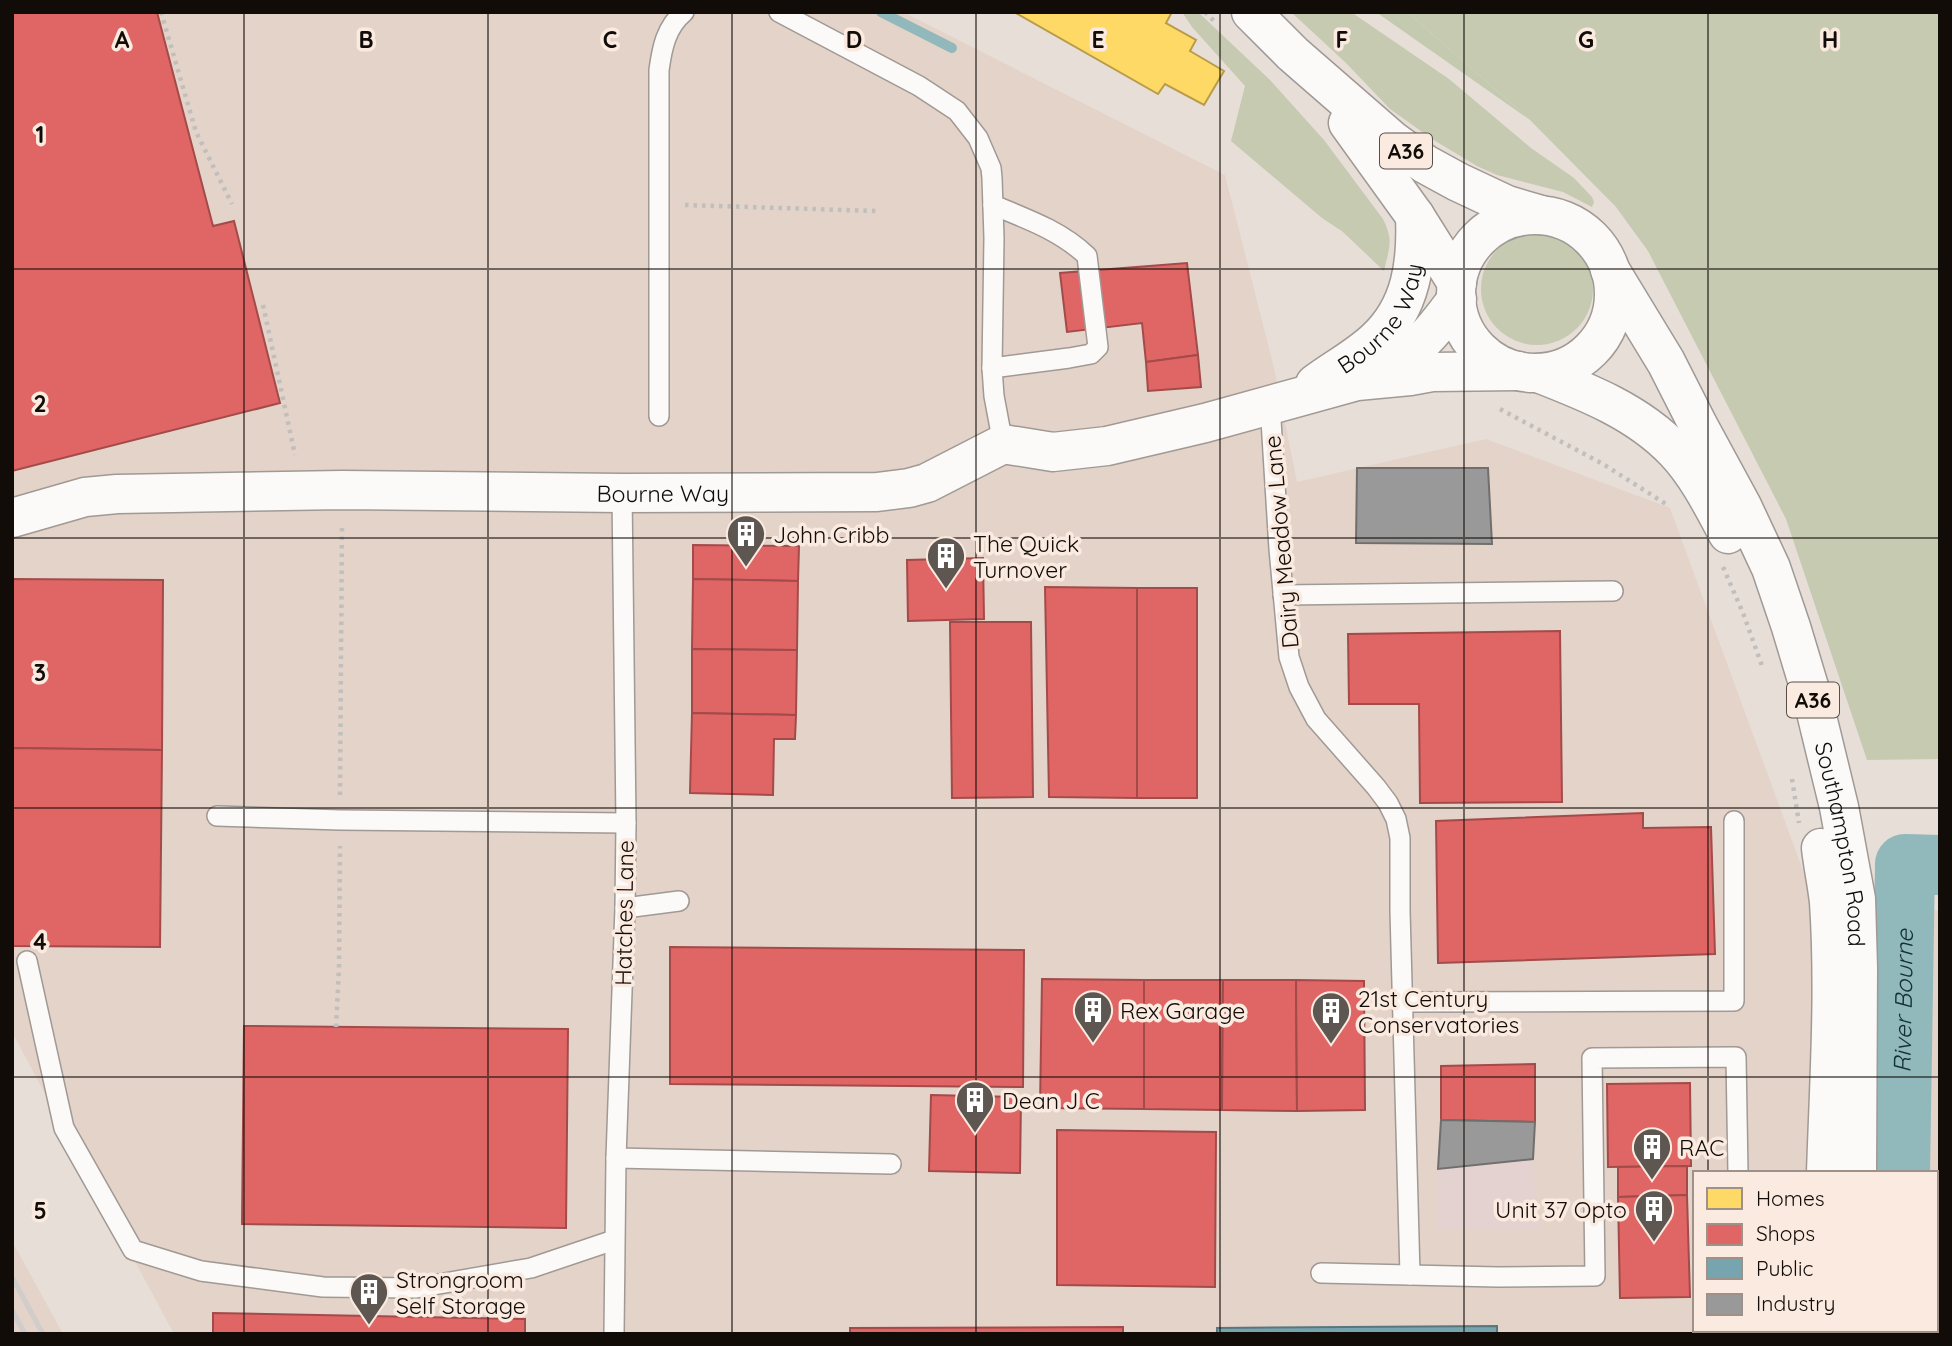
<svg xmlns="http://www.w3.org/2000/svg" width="1952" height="1346" font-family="Quicksand,sans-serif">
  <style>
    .built { fill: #e4d3c8; fill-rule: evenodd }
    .industrial { fill: #e4d2d1 }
    .green { fill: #c5cab1 }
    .forest { fill: #c4caaf }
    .homes { fill: #ffd966; stroke: #b89c4a; stroke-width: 2 }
    .shops { fill: #e06666; stroke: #a24b4a; stroke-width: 2 }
    .public { fill: #76a5af; stroke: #58777d; stroke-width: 2 }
    .industry { fill: #999; stroke: #706f6e; stroke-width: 2 }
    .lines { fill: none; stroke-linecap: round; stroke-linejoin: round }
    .stream { stroke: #91b8ba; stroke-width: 10 }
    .river { stroke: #91b8ba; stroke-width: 60 }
    .service-casing { stroke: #a09994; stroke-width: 22 }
    .minor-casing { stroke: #a09994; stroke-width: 41 }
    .trunk-casing { stroke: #a09994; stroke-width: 41 }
    .path { stroke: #c1bfbd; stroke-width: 4.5; stroke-dasharray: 3.5 5; stroke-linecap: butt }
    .service { stroke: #fbfaf9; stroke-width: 19 }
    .minor { stroke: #fbfaf9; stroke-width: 38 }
    .trunk { stroke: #fbfaf9; stroke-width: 38 }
    .rail { stroke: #d0cdcb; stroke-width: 5 }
    .grid { fill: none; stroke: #120c09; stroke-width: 2; stroke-opacity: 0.55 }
    .labels { text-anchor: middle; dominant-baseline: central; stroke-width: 7; stroke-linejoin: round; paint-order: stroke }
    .shield { fill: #faeadf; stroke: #584f49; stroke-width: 2 }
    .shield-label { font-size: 21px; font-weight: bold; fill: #120c09 }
    .street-label { font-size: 23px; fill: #120c09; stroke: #faeadf }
    .poi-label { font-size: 23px; fill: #120c09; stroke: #faeadf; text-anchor: start }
    .water-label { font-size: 24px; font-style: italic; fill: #123134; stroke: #faeadf }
    .grid-label { font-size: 23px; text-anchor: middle; font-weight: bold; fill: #120c09; stroke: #faeadf; stroke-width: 7; stroke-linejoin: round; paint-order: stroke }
  </style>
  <rect width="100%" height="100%" fill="#e7ded8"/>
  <g class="built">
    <path d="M 12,12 L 903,12 L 1225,175 L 1274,368 L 1297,482 L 1486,439 L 1670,508 L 1820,917 L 1940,910 L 1940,1334 L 174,1334 L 12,1032 ZM 1695,1173 L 1936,1173 L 1936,1330 L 1695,1330 Z"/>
    <polygon points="12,1241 63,1334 12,1334"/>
  </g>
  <polygon class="industrial" points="1498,1158 1533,1159 1539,1229 1436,1229 1438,1169"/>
  <g class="green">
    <path d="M 1182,12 L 1198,12 L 1270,80 L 1324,140 L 1383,219 C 1394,241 1389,248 1384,271 L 1343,232 L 1322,218 L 1231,141 L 1245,86 L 1192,27 Z"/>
    <polygon points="1291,12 1351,12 1449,79 1531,148 1574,178 1592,197 1594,202 1592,207 1563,192 1497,175 1477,166 1432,139 1390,109 1345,62"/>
    <polygon points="1407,12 1940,12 1940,759 1867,760 1786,519 1648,251 1616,207 1530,120"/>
    <circle cx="1537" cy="289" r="56"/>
  </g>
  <polygon class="forest" points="1376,12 1407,12 1530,120"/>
  <polygon class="homes" points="1014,12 1172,12 1166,23 1196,40 1190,51 1224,71 1204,105 1165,84 1158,94"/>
  <g class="shops">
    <polygon points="12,12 157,12 213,226 234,221 280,403 12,471"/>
    <polygon points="1187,263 1198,355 1146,362 1142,323 1067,332 1060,273"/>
    <polygon points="1198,355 1201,387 1148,391 1146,362"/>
    <polygon points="693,545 799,546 798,581 693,579"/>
    <polygon points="983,558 984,619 908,621 907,560"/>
    <polygon points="12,579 163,580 162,750 12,748"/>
    <polygon points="693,579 798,581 797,650 692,649"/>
    <polygon points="1045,587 1137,588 1137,798 1049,797"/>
    <rect x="1137" y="588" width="60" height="210"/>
    <polygon points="950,622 1031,622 1033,797 952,798"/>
    <polygon points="1560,631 1562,802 1420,803 1419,704 1349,704 1348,634"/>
    <polygon points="692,649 797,650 796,715 692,713"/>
    <polygon points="692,713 796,715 795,739 774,739 773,795 690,793"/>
    <polygon points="12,748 162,750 160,947 12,946"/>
    <polygon points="1643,813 1643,828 1711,827 1715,954 1438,963 1436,821"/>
    <polygon points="670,947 1024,950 1023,1087 670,1084"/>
    <polygon points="1042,979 1144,980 1144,1109 1040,1108"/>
    <polygon points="1144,980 1223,980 1222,1110 1144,1109"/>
    <polygon points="1223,980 1296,980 1297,1111 1222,1110"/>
    <polygon points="1296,980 1364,981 1365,1110 1297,1111"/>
    <polygon points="244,1026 568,1029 566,1228 242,1224"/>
    <polygon points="1535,1064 1535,1122 1441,1120 1441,1066"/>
    <polygon points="1690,1083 1691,1166 1608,1167 1607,1084"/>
    <polygon points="931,1095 1021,1097 1020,1173 929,1171"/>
    <polygon points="1057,1130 1216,1132 1215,1287 1057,1285"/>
    <polygon points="1687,1166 1687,1195 1618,1197 1618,1167"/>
    <polygon points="1687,1195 1690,1297 1620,1298 1618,1197"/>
    <polygon points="213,1313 525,1319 525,1334 213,1334"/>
    <polygon points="1123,1327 1123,1334 850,1334 850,1328"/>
  </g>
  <polygon class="public" points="1497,1326 1497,1334 1217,1334 1217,1328"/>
  <g class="industry">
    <polygon points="1357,468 1488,468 1492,544 1356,543"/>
    <polygon points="1441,1120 1535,1122 1533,1159 1438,1169"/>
  </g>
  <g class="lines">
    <polyline class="stream" points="881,12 952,48"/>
    <g class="river">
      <path id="s1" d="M 1900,1173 L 1905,864 L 1940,865"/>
      <polyline points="1898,1334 1898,1330"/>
    </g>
    <g class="service-casing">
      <g id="service">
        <polyline points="779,12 919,86 957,111 978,138 991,168 992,178 994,238 992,368 994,396 1003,444"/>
        <path d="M 992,368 L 1069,358 L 1091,354 L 1098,347 L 1087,256 C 1061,231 1027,219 993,205"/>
        <polyline points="1270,404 1279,549 1289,657 1299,687 1316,719 1376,787 1388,803 1396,819 1400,838 1400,911 1410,1275"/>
        <path d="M 659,416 L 659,70 C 662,48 666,27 684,12"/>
        <polyline points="1283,595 1613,591"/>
        <polyline points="217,816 340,820 626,823"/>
        <polyline points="625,908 679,901"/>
        <polyline points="27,961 64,1128 133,1250 201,1271 323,1287 416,1288 531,1268 614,1240"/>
        <polyline points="1402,1002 1734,1001 1734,821"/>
        <polyline points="616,1158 891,1164"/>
        <polyline points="1321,1273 1498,1277 1595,1276 1592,1058 1736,1057 1738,1173"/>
        <polyline points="614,1334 616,1158 625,908 626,823 622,493"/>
      </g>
    </g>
    <g class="minor-casing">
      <g id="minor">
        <path d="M 1371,374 C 1387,366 1402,359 1416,347 C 1432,334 1444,316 1457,299"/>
        <path id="s2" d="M 1315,384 C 1335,369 1358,357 1376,340 C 1412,307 1417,261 1415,216"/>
        <path id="s3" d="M 12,518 L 85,497 L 117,494 L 342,490 L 622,493 L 877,492 L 909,488 L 927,483 L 1003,444 L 1053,452 L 1107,446 L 1205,423 L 1357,381 L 1410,376 L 1432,372 L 1518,371"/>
      </g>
    </g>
    <g class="trunk-casing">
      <g id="trunk">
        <polyline points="1251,12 1293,54 1393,141 1425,164 1458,182 1507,205 1541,215"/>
        <polyline points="1348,123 1415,216 1457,283"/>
        <circle cx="1535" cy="294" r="79"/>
        <path id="s4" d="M 1610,270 L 1666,362 L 1698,425 L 1742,506 L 1771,568 L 1791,627 L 1813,700 L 1839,807 L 1856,899 L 1858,968 L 1857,1173"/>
        <path d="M 1538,373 C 1587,392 1638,412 1675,451 C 1697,474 1713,506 1728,534"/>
        <path d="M 1821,848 C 1823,866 1827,884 1829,902 C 1835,992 1829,1083 1826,1173"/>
        <polyline points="1822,1334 1822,1330"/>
        <polyline points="1851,1334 1851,1330"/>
      </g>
    </g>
    <g class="path">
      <polyline points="161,12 196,132 232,204"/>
      <polyline points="1205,12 1217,24"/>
      <polyline points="685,205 876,211"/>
      <polyline points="263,305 295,455"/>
      <polyline points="1500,409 1603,464 1669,506"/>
      <polyline points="1723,567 1743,613 1762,666"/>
      <polyline points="1792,779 1799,823"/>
      <polyline points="340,795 342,524"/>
      <polyline points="336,1027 339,968 340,846"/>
    </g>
    <use href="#service" class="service"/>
    <use href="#minor" class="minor"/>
    <use href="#trunk" class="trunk"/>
    <g class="rail">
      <polyline points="12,1277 43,1334"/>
      <polyline points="12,1310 25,1334"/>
    </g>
  </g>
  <path class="grid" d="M 244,12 L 244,1334M 488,12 L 488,1334M 732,12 L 732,1334M 976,12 L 976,1334M 1220,12 L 1220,1334M 1464,12 L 1464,1334M 1708,12 L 1708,1173M 12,269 L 1940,269M 12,538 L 1940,538M 12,808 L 1940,808M 12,1077 L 1940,1077M 1708,1330 L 1708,1334"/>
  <defs>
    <g id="building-pin" transform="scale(2.0125)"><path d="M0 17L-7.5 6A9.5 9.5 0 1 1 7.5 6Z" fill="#5d5651" stroke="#faeadf"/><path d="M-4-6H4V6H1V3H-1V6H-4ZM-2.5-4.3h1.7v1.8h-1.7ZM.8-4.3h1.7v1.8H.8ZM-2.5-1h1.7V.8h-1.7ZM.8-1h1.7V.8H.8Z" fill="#fff"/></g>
  </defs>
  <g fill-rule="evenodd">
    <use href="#building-pin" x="746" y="534"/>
    <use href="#building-pin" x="946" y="556"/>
    <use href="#building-pin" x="1093" y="1010"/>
    <use href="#building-pin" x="1331" y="1011"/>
    <use href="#building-pin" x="975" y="1100"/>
    <use href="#building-pin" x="1652" y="1147"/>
    <use href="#building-pin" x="1654" y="1209"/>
    <use href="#building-pin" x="369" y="1292"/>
  </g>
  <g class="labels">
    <g class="shield">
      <rect x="1380" y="133.5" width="52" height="35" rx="5"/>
      <rect x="1787" y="682.5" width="52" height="35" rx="5"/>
    </g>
    <g class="shield-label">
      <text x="1406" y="151">A36</text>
      <text x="1813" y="700">A36</text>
    </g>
    <g class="street-label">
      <text stroke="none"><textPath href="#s2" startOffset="96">Bourne Way</textPath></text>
      <text stroke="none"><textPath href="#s3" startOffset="654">Bourne Way</textPath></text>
      <text transform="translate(1281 542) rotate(-95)">Dairy Meadow Lane</text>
      <text stroke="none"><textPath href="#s4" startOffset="625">Southampton Road</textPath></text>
      <text transform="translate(624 913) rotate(-89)">Hatches Lane</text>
    </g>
    <g class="poi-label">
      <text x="773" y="534">John Cribb</text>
      <text x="973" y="543">The Quick<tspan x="973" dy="26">Turnover</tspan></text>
      <text x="1358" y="998">21st Century<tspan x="1358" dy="26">Conservatories</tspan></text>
      <text x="1120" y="1010">Rex Garage</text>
      <text x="1002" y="1100">Dean J C</text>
      <text x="1679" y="1147">RAC</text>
      <text x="1627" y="1209" text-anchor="end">Unit 37 Opto</text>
      <text x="396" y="1279">Strongroom<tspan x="396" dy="26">Self Storage</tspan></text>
    </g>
    <g class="water-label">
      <text stroke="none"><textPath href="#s1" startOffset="172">River Bourne</textPath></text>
    </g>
  </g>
  <g class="grid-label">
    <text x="122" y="48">A</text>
    <text x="366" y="48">B</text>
    <text x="610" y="48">C</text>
    <text x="854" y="48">D</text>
    <text x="1098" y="48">E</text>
    <text x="1342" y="48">F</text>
    <text x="1586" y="48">G</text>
    <text x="1830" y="48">H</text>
    <text x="40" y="143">1</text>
    <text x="40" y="412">2</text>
    <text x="40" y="681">3</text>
    <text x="40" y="950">4</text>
    <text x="40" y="1219">5</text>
  </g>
  <rect width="1952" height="1346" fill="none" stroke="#120c09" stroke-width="28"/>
  <rect x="1693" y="1171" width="245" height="161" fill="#faeadf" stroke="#9d9189" stroke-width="2"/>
  <rect x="1707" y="1188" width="35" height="21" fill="#ffd966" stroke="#9d9189" stroke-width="2"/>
  <text x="1756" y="1206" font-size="21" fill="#120c09">Homes</text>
  <rect x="1707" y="1224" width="35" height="21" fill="#e06666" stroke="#9d9189" stroke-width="2"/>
  <text x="1756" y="1241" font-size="21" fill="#120c09">Shops</text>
  <rect x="1707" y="1258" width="35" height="21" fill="#76a5af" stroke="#9d9189" stroke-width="2"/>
  <text x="1756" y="1276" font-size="21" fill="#120c09">Public</text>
  <rect x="1707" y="1294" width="35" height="21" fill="#999999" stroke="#9d9189" stroke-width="2"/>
  <text x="1756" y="1311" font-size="21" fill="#120c09">Industry</text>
</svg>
